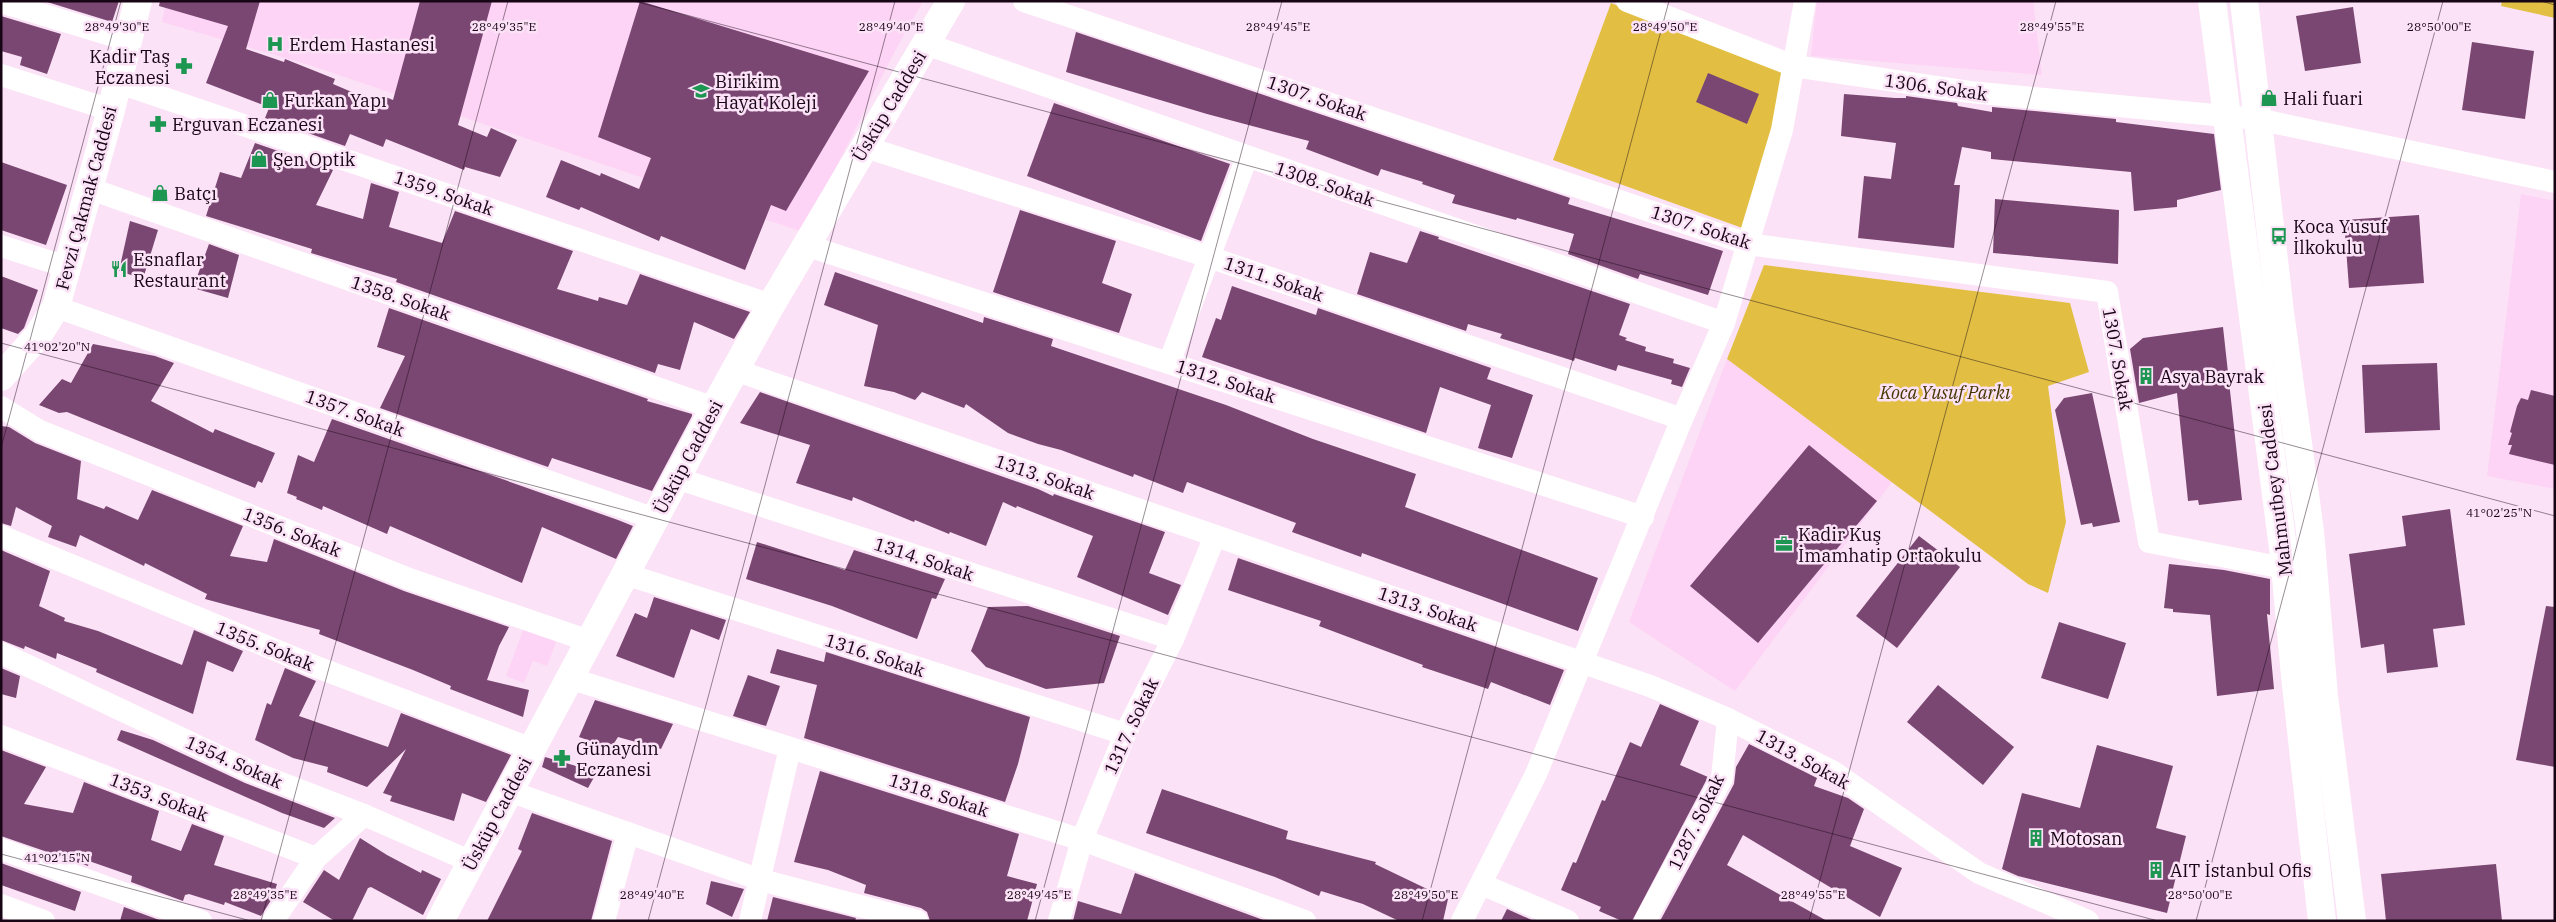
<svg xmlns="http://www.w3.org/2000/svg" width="2556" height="922" font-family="'IBM Plex Serif',serif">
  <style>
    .built { fill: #fdd4f5 }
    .green { fill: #e2bf43 }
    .building { fill: #7a4772 }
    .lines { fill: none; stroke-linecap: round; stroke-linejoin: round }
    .minor { stroke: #fff; stroke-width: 22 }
    .tertiary { stroke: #fff; stroke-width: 28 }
    .secondary { stroke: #fff; stroke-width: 28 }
    .ticks { fill: none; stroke: #170414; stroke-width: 1; stroke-opacity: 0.45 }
    .labels { text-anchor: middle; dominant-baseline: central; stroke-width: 5; stroke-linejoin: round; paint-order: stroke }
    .poi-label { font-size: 18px; fill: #170414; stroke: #fbe2f6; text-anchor: start }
    .street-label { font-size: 18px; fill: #170414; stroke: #fbe2f6 }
    .park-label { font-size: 18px; font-style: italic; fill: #463700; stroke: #fbe2f6 }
    .ticks-label { font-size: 12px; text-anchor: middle; fill: #170414; stroke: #fbe2f6; stroke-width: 5; stroke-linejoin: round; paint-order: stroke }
  </style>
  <rect width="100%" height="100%" fill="#fbe2f6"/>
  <g class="built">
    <polygon points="166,1 923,1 895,51 803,232 309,65 162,22"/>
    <polygon points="1817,1 2033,1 2042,75 1811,56"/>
    <polygon points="2521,194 2555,201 2555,489 2487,476"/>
    <polygon points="1727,359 1892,482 1735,691 1629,622"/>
    <polygon points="525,625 558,637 547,666 533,661 524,683 506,676"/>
  </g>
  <g class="green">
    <polygon points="2502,1 2555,1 2555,18 2501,6"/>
    <polygon points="1611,3 1789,73 1748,230 1553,160"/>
    <polygon points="1764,265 2070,303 2089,372 2048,386 2066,522 2048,593 2028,584 1727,359"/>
  </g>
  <g class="building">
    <polygon points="44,1 119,1 112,22"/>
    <polygon points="160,1 260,1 246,49 284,62 285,59 335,79 333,84 380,104 383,96 393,100 420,1 492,1 458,125 487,137 491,128 517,140 500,177 465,167 464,170 386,139 383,147 350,134 345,146 265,118 269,108 266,106 206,83 228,26 159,6"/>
    <polygon points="640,1 869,71 786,211 771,205 745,270 661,236 659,241 581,207 579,210 546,197 561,160 600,176 601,173 639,189 651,158 598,137"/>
    <polygon points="2353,7 2361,63 2305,71 2296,16"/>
    <polygon points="1,16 61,34 47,74 20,65 22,57 1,51"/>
    <polygon points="1076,32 1570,198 1568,204 1723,251 1708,295 1640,274 1638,279 1568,254 1574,234 1517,218 1516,220 1452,203 1455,195 1422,184 1423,182 1381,169 1378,176 1306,149 1309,141 1207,114 1066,72"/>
    <polygon points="2472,42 2534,51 2525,119 2462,110"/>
    <polygon points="1708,73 1759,94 1747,124 1696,102"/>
    <polygon points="1844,94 1895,98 1906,98 1906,96 1957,103 1958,106 1992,112 1992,107 2116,119 2116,122 2214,134 2221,190 2177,200 2177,207 2134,211 2131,172 1991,159 1991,152 1962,147 1954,185 1960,185 1954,248 1858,238 1864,176 1891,179 1896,143 1841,136"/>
    <polygon points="1054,103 1230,164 1201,241 1027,176"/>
    <polygon points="255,143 333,170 316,205 363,219 371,183 399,192 389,227 442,243 455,211 573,251 557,289 598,301 599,297 627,305 640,274 750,312 734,339 694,322 680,370 658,364 655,373 396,282 397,279 311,253 312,249 206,216 220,172 241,178"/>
    <polygon points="1,162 67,185 46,245 1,230"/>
    <polygon points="1995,199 2119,210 2118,264 1993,253"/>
    <polygon points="1020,210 1116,241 1102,283 1132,294 1119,333 993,292"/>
    <polygon points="2419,215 2424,283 2349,288 2344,220"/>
    <polygon points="130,221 158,230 143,279 119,271"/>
    <polygon points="1420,231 1439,237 1438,239 1630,304 1619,335 1627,338 1625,340 1646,347 1645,351 1674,359 1673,363 1690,368 1682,387 1671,384 1672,380 1618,365 1616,371 1575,358 1574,361 1500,338 1502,334 1468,324 1466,331 1357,294 1370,252 1407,263"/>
    <polygon points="209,244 239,255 228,298 193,288"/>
    <polygon points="835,272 983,323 984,317 1053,339 1051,346 1226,405 1313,439 1416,474 1405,507 1598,578 1578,631 1362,553 1361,557 1292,532 1296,523 1187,482 1183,493 1134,474 1133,477 1061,450 1038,444 1008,433 966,404 964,408 922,392 915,400 894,392 864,386 878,325 824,305"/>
    <polygon points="1,276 38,290 24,328 18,334 1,328"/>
    <polygon points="1232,286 1316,315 1318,308 1491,368 1487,379 1533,395 1512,458 1478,448 1491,405 1440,387 1426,433 1202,357 1216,318 1221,320"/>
    <polygon points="389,308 648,399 647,401 692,414 692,416 652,491 552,458 548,467 380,408 405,356 377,347"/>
    <polygon points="2223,327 2242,500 2199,505 2198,500 2188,501 2177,393 2139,403 2130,349 2143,338"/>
    <polygon points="93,344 155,356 174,363 151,401 213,433 215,429 275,453 262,483 258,481 255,488 67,412 59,413 39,405 62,379 71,383"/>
    <polygon points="2437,363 2440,430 2365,433 2362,365"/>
    <polygon points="2531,390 2555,396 2555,465 2509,454 2512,445 2508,445 2512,433 2510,432 2517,406 2521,398 2528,400"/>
    <polygon points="760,392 1038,489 1053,496 1054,494 1165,532 1149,573 1181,585 1168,615 1077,577 1093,536 1017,506 1016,508 1003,502 986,546 950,532 949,534 915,520 914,522 853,497 852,501 796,483 810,445 740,423"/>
    <polygon points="2092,393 2120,522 2093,527 2092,523 2081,525 2055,410 2064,398"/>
    <polygon points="332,419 618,520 633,526 616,559 542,527 522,583 390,526 387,534 323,506 322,510 296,499 297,497 287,493 298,455 314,462"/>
    <polygon points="1,426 9,427 35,443 81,461 77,499 104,509 106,506 138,520 152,490 243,526 230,556 267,562 274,539 404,591 509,627 499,646 487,680 529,690 523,717 450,689 451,686 413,670 319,634 320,630 205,599 207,594 145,563 144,566 80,535 76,547 48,537 52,526 16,507 11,526 1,523"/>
    <polygon points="1809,445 1877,501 1758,643 1690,586"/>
    <polygon points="2450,509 2465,625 2433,629 2438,667 2387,673 2384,644 2361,648 2349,554 2406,546 2402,516"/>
    <polygon points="1919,536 1960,567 1897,648 1856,616"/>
    <polygon points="757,542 845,570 854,550 945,579 936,599 932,598 917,639 832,606 746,579"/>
    <polygon points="1,550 50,571 39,606 65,618 64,621 98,631 182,665 194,630 243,651 233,672 207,661 193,714 96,672 97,669 57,653 56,659 25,646 24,649 1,640"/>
    <polygon points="1238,558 1564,670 1550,705 1491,682 1488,689 1422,667 1423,665 1319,626 1321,621 1228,590"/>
    <polygon points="2169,564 2224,570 2270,579 2270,615 2267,614 2274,689 2217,696 2210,615 2173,612 2173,609 2164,608"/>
    <polygon points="654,597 726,620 719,640 691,629 674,678 616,656 635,613 647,618"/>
    <polygon points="1028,606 1120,636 1104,683 1046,689 986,667 971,651 988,607"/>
    <polygon points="2546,606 2555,607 2555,767 2516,760"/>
    <polygon points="2059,622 2126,643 2108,699 2041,678"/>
    <polygon points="777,649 824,662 826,652 1030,717 1018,764 1005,802 804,738 817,685 770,673"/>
    <polygon points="1,668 20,676 16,698 1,694"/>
    <polygon points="285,668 316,681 299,716 388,747 401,713 511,755 486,802 462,793 454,821 390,801 392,796 383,793 406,749 367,787 327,772 328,767 293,758 255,740 267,703 271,705"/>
    <polygon points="748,675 780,686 766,726 733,716"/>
    <polygon points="1938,685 2014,747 1983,785 1907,722"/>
    <polygon points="595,700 673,724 661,749 618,737 611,748 579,737"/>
    <polygon points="1660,704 1699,721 1680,765 1708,777 1632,921 1622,921 1599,911 1601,907 1561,890 1573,862 1576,863 1602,800 1605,801 1630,742 1641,747"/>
    <polygon points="121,730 153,740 245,783 335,818 324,828 282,813 117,740"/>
    <polygon points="1749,744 1817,778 1814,786 1848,798 1864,809 1850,846 1902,868 1880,917 1743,835 1727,865 1827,921 1660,921 1734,784 1736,767"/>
    <polygon points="2097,745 2173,766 2156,828 2186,836 2167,913 2018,876 2002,869 2022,793 2080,808"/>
    <polygon points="1,750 46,767 24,804 73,813 84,782 159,811 151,840 181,851 192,824 224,836 214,865 277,884 273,897 261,916 225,902 224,905 189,894 185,895 183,901 131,882 132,876 89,861 88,866 1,836"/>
    <polygon points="545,757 597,772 588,788 542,767"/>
    <polygon points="820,771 1019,834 1007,876 1037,884 1027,921 930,921 927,912 921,908 864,893 866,885 828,870 794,862"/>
    <polygon points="1162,789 1288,831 1286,839 1376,862 1375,864 1448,899 1443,921 1399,921 1363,904 1321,891 1319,896 1275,877 1146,833"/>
    <polygon points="532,813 612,841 591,921 487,921 522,851 518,849"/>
    <polygon points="360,838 387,855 421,873 422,870 441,879 423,915 371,887 368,888 352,921 335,921 303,902 324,870 339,880"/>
    <polygon points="1,863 81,892 75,911 1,885"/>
    <polygon points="2496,864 2502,921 2386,921 2381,874"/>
    <polygon points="1135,873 1266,921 1073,921 1078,901 1121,914"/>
    <polygon points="711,881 744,889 732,917 706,904"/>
    <polygon points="773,897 856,918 855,921 767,921"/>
    <polygon points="124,907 162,921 120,921"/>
    <polygon points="1507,909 1534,921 1501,921"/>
  </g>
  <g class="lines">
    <g class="minor">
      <polyline points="1024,1 1748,244 2107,292 2149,542 2284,568"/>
      <polyline points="1627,1 1794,66 1970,92 2257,119 2555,182"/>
      <polyline points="1,2 127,40"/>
      <polyline points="926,44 1724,323"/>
      <polyline points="1,75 111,110"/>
      <polyline points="117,82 771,305"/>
      <polyline points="865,147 1209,257 1682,419"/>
      <polyline points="88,188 714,408"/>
      <polyline points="1,246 67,267"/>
      <polyline points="808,246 1643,517"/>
      <polyline points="56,307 655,519"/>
      <polyline points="1169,363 1247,157"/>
      <polyline points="735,370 1650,686 1728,719 1832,771 1979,873 2088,921"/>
      <polyline points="1,407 40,431 409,579 589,641"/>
      <polyline points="676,478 1173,639"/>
      <polyline points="1,536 314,666 532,749"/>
      <polyline points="625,574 1125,734"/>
      <polyline points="1,653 250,771 364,815 472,862"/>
      <polyline points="569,678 1082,840 1305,921"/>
      <polyline points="1,736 316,858"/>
      <polyline points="509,791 761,880 917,921"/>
      <polyline points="1,849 201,921"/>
      <polyline points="1481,884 1568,921"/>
      <polyline points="1,905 44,921"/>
      <polyline points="273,921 316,858 364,815"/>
      <polyline points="604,921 628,833"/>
      <polyline points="750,921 790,748"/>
      <polyline points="1059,921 1082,840 1125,734 1173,639 1215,536"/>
      <polyline points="1462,921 1536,774 1682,419 1724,323 1782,130 1805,1"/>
      <polyline points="1645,921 1722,778 1728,719"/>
    </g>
    <polyline class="tertiary" points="440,921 714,408 771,305 951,1"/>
    <g class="secondary">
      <polyline points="2212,1 2284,556 2295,676 2322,921"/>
      <polyline points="2244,1 2280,312 2310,531 2324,696 2352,921"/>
      <polyline points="1,377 37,337 56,307 111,110 138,1"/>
    </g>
  </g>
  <path class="ticks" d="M 634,1 L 2555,516M 2541,1 L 2555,5M 1,343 L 2158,921M 1,448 L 121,1M 1,854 L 251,921M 261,921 L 508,1M 648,921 L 895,1M 1035,921 L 1282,1M 1422,921 L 1669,1M 1809,921 L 2056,1M 2196,921 L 2443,1"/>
  <defs>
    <g id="hospital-bare" transform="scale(1.35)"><path d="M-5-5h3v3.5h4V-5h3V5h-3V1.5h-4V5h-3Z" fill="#1d9652" stroke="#fbe2f6" stroke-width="2.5" paint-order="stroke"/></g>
    <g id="pharmacy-bare" transform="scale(1.35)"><path d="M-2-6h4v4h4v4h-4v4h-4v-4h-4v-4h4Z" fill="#1d9652" stroke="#fbe2f6" stroke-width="2.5" paint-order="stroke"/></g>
    <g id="school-bare" transform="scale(1.35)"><path d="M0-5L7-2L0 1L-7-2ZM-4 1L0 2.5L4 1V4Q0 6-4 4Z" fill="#1d9652" stroke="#fbe2f6" stroke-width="2.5" paint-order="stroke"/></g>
    <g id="shop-bare" transform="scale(1.35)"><path d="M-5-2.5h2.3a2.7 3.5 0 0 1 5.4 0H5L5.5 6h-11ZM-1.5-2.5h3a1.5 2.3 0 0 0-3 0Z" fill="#1d9652" stroke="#fbe2f6" stroke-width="2.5" paint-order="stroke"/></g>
    <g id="bus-bare" transform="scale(1.35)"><path d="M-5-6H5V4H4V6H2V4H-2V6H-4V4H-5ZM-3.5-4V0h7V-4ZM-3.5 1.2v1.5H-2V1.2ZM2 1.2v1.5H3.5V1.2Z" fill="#1d9652" stroke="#fbe2f6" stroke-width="2.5" paint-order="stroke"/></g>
    <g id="restaurant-bare" transform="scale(1.35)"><path d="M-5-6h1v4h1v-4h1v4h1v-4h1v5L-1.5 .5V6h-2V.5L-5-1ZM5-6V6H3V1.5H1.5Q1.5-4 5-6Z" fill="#1d9652" stroke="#fbe2f6" stroke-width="2.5" paint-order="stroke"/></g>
    <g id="building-bare" transform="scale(1.35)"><path d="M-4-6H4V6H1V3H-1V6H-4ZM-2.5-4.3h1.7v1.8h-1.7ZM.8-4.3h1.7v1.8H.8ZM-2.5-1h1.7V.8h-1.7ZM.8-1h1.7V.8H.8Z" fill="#1d9652" stroke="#fbe2f6" stroke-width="2.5" paint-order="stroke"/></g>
    <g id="office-bare" transform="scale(1.35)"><path d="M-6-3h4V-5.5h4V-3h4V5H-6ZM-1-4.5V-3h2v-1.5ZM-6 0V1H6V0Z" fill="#1d9652" stroke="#fbe2f6" stroke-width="2.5" paint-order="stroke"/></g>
  </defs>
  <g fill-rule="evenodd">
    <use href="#hospital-bare" x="275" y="44"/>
    <use href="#pharmacy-bare" x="184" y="66"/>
    <use href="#school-bare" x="701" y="91"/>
    <use href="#shop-bare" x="2269" y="98"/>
    <use href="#shop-bare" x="270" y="100"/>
    <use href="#pharmacy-bare" x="158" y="124"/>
    <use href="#shop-bare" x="259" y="159"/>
    <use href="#shop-bare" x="160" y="193"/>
    <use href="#bus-bare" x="2279" y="236"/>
    <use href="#restaurant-bare" x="119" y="269"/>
    <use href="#building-bare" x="2146" y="376"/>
    <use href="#office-bare" x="1784" y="544"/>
    <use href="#pharmacy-bare" x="562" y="758"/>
    <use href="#building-bare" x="2036" y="838"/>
    <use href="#building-bare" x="2156" y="870"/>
  </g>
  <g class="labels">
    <g class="poi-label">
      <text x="289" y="44">Erdem Hastanesi</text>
      <text x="170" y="56" text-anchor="end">Kadir Taş<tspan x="170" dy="21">Eczanesi</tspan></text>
      <text x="715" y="81">Birikim<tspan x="715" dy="21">Hayat Koleji</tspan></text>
      <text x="2283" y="98">Hali fuari</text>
      <text x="284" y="100">Furkan Yapı</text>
      <text x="172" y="124">Erguvan Eczanesi</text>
      <text x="273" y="159">Şen Optik</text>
      <text x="174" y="193">Batçı</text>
      <text x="2293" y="226">Koca Yusuf<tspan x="2293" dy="21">İlkokulu</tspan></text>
      <text x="133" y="259">Esnaflar<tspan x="133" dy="21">Restaurant</tspan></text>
      <text x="2160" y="376">Asya Bayrak</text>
      <text x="1798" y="534">Kadir Kuş<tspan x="1798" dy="21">İmamhatip Ortaokulu</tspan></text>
      <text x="576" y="748">Günaydın<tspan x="576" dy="21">Eczanesi</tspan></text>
      <text x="2050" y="838">Motosan</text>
      <text x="2170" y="870">AIT İstanbul Ofis</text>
    </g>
    <g class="street-label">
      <text transform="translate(1936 87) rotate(8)">1306. Sokak</text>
      <text transform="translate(1317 98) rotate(19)">1307. Sokak</text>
      <text transform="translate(889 106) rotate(-59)">Üsküp Caddesi</text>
      <text transform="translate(1325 184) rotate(19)">1308. Sokak</text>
      <text transform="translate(444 193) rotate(19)">1359. Sokak</text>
      <text transform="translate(86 198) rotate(-75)">Fevzi Çakmak Caddesi</text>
      <text transform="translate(1701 227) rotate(18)">1307. Sokak</text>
      <text transform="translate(1274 279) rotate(19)">1311. Sokak</text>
      <text transform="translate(401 298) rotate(19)">1358. Sokak</text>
      <text transform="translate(2118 359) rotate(80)">1307. Sokak</text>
      <text transform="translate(1226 381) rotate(18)">1312. Sokak</text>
      <text transform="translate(355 413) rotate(20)">1357. Sokak</text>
      <text transform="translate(688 457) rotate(-62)">Üsküp Caddesi</text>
      <text transform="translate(1045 477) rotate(19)">1313. Sokak</text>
      <text transform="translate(2275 490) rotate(-97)">Mahmutbey Caddesi</text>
      <text transform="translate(292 532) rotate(22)">1356. Sokak</text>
      <text transform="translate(924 559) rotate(18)">1314. Sokak</text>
      <text transform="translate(1428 609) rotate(19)">1313. Sokak</text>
      <text transform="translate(265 646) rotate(22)">1355. Sokak</text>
      <text transform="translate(875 655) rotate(18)">1316. Sokak</text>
      <text transform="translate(1131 726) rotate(-65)">1317. Sokak</text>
      <text transform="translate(1803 759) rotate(29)">1313. Sokak</text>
      <text transform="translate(234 762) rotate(24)">1354. Sokak</text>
      <text transform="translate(939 795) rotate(18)">1318. Sokak</text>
      <text transform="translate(159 797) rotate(21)">1353. Sokak</text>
      <text transform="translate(497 814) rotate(-62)">Üsküp Caddesi</text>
      <text transform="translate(1696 822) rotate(-64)">1287. Sokak</text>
    </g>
    <g class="park-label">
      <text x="1945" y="392">Koca Yusuf Parkı</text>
    </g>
  </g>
  <g class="ticks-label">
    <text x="117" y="31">28°49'30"E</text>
    <text x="504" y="31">28°49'35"E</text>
    <text x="891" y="31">28°49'40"E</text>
    <text x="1278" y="31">28°49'45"E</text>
    <text x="1665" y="31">28°49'50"E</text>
    <text x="2052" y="31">28°49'55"E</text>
    <text x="2439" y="31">28°50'00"E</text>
    <text x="57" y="351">41°02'20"N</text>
    <text x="2499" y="517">41°02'25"N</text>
    <text x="57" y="862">41°02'15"N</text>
    <text x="265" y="899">28°49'35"E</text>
    <text x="652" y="899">28°49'40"E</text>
    <text x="1039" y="899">28°49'45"E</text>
    <text x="1426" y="899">28°49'50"E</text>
    <text x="1813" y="899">28°49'55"E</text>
    <text x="2200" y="899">28°50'00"E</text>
  </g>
  <rect width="2556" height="922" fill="none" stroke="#170414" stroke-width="5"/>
</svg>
